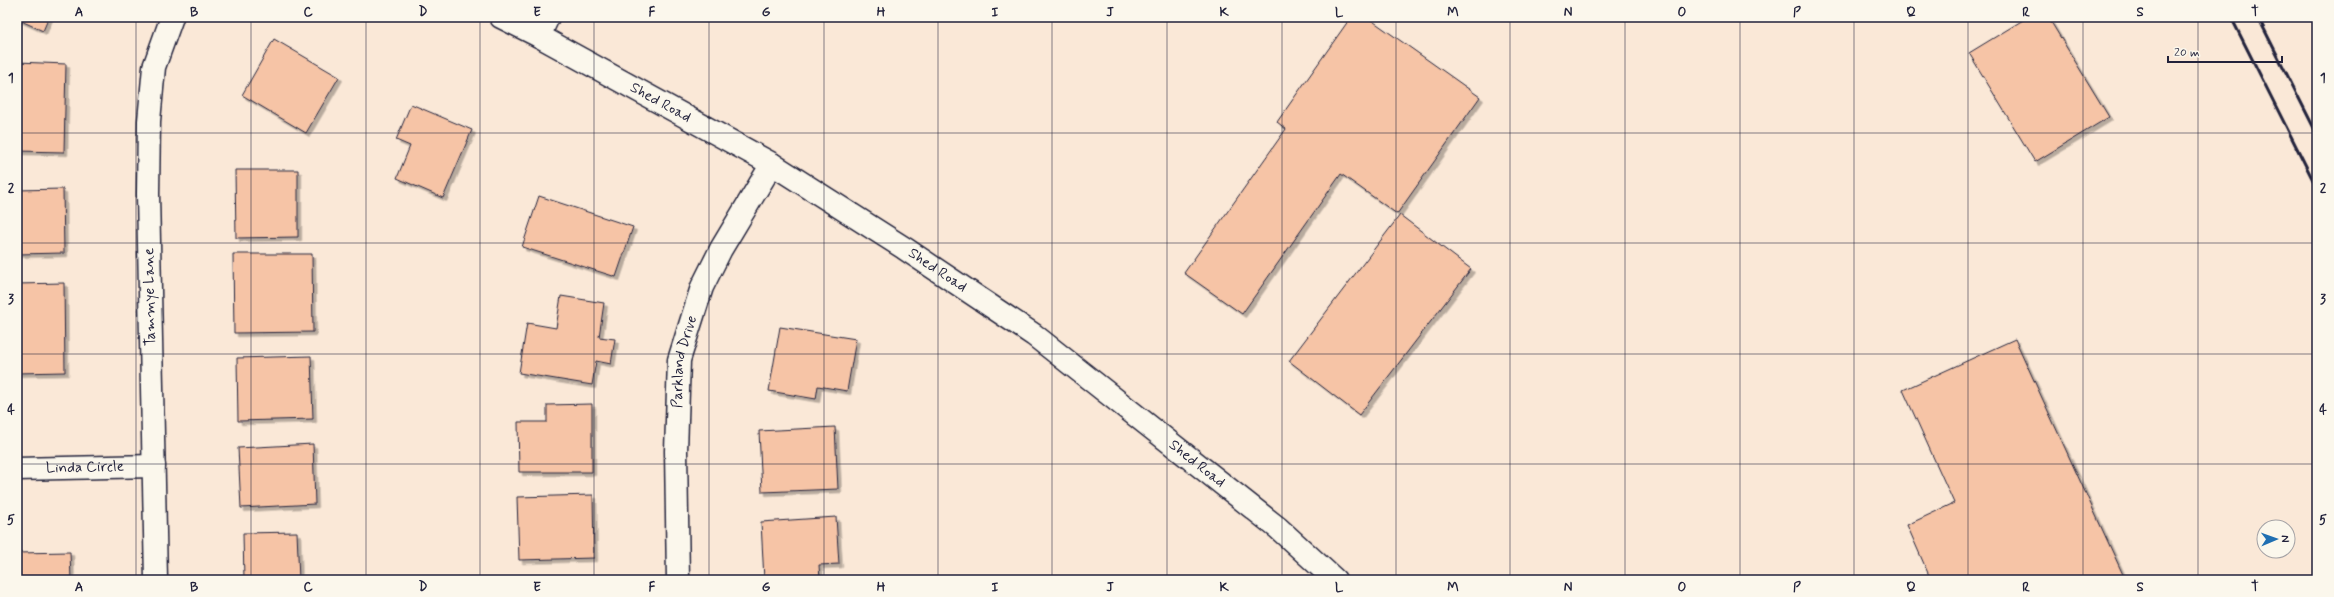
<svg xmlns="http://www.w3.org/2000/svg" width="2334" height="597" font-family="Mynerve,sans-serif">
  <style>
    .building { fill: #f6c4a6; stroke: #22223b; filter: url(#shadow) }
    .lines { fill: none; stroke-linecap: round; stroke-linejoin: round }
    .minor-casing { stroke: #22223b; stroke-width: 25 }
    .tertiary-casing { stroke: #22223b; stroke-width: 25 }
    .minor { stroke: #fbf7ec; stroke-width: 22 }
    .tertiary { stroke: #fbf7ec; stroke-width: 22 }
    .rail { stroke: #22223b; stroke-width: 3 }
    .grid { fill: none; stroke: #22223b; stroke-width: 1; stroke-opacity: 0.55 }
    .labels { text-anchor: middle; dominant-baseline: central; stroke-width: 3; stroke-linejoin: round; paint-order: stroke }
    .street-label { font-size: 15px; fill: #22223b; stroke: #fbf7ec }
    .neatline { fill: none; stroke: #22223b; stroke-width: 1.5 }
    .grid-label { font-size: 13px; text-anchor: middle; font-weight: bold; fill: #22223b }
  </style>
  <defs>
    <filter id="shadow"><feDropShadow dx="3.5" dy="3.5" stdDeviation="0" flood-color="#0004"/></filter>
  </defs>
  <rect width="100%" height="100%" fill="#fae8d7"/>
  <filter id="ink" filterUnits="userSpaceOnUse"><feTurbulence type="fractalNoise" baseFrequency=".025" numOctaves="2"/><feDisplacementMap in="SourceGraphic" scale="8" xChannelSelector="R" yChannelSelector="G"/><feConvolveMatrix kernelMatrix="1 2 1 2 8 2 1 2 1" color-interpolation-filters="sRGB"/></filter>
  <g filter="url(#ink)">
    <g class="building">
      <polygon points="17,17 49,17 43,31 17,19"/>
      <polygon points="1351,17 1367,17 1480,97 1397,214 1341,174 1242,314 1184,273 1286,129 1277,122"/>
      <polygon points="2028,17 2048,17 2109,117 2035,162 1969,53"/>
      <polygon points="274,39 339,77 306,133 242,95"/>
      <polygon points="17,62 66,64 64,152 17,151"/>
      <polygon points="411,104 472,130 443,198 397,178 410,146 396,140"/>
      <polygon points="235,170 298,170 298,237 236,238"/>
      <polygon points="63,189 64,253 17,254 17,190"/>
      <polygon points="539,196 633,227 616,277 522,247"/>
      <polygon points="1400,215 1471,269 1359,415 1289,361"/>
      <polygon points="233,254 312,254 313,332 234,333"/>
      <polygon points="64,283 65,372 17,373 17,284"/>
      <polygon points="561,296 604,303 599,337 615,339 611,364 596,361 592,385 519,373 527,323 556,328"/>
      <polygon points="780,327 856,339 847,391 818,386 816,399 769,391"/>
      <polygon points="2015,339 2125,579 2122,580 1931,580 1907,525 1954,503 1903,390"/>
      <polygon points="311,356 313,419 238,421 237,358"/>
      <polygon points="592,404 592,472 519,472 518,422 547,422 547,405"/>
      <polygon points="835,427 838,489 762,492 759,431"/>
      <polygon points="313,444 315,504 241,508 238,448"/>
      <polygon points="593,495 594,558 519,560 517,497"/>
      <polygon points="836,517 839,564 819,565 820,580 764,580 761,522"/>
      <polygon points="297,532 299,580 244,580 243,533"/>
      <polygon points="70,552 71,580 17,580 17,553"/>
      <polygon points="593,579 593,580 543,580"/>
    </g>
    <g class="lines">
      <g class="minor-casing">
        <g id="minor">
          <polyline points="539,36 548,17"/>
          <path id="s1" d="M 17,469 L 154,466"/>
          <polyline points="156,580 148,194 149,121 154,67 172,17"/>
          <path id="s2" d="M 678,580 L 676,451 L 679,360 L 702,287 L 721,249 L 772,164"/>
        </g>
      </g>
      <g class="tertiary-casing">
        <g id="tertiary">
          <path id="s3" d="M 501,17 L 539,36 L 772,164 L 904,248 L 1034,335 L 1278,528 L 1335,580"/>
        </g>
      </g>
      <use href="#minor" class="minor"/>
      <use href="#tertiary" class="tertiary"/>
      <g class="rail">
        <polyline points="2231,17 2317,188"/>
        <polyline points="2258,17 2317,134"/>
        <polyline points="2313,17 2317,25"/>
      </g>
    </g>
  </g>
  <path class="grid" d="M 136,17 L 136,580M 251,17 L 251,580M 366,17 L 366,580M 480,17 L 480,580M 594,17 L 594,580M 709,17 L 709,580M 824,17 L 824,580M 938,17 L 938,580M 1052,17 L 1052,580M 1167,17 L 1167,580M 1282,17 L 1282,580M 1396,17 L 1396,580M 1510,17 L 1510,580M 1625,17 L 1625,580M 1740,17 L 1740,580M 1854,17 L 1854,580M 1968,17 L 1968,580M 2083,17 L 2083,580M 2198,17 L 2198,580M 17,133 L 2317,133M 17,243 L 2317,243M 17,354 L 2317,354M 17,464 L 2317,464"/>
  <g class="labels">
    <g class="street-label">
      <text stroke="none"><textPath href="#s3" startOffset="181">Shed Road</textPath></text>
      <text stroke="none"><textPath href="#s3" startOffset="505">Shed Road</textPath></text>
      <text transform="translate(150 297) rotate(-91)">Tammye Lane</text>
      <text stroke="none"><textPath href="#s2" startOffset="219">Parkland Drive</textPath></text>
      <text stroke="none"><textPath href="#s3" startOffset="829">Shed Road</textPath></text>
      <text stroke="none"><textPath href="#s1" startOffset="68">Linda Circle</textPath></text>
    </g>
  </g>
  <rect width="2334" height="597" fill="none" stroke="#fbf7ec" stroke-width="44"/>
  <g transform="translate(2276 539) rotate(88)"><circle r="19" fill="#fbf7ec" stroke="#a4a2a5"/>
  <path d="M0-3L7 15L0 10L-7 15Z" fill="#1f6fb2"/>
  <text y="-6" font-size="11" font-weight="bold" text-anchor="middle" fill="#22223b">N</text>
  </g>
  <path d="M2168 56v6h114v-6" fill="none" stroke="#22223b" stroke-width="2"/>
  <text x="2174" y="56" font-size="12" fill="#22223b" stroke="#fbf7ec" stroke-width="3" paint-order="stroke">20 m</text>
  <rect x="22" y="22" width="2290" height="553" class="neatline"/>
  <g class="grid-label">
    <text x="79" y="16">A</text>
    <text x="194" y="16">B</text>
    <text x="308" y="16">C</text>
    <text x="423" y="16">D</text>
    <text x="537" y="16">E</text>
    <text x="652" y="16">F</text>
    <text x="766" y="16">G</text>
    <text x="881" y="16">H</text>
    <text x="995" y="16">I</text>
    <text x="1110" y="16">J</text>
    <text x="1224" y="16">K</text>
    <text x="1339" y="16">L</text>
    <text x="1453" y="16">M</text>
    <text x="1568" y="16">N</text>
    <text x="1682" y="16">O</text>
    <text x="1797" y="16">P</text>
    <text x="1911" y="16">Q</text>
    <text x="2026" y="16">R</text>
    <text x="2140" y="16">S</text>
    <text x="2255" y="16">T</text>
    <text x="11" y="82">1</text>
    <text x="2323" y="82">1</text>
    <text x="11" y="192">2</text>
    <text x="2323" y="192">2</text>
    <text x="11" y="303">3</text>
    <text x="2323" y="303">3</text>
    <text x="11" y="414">4</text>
    <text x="2323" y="414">4</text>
    <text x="11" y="524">5</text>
    <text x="2323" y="524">5</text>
    <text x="79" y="591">A</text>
    <text x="194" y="591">B</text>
    <text x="308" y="591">C</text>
    <text x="423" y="591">D</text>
    <text x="537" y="591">E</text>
    <text x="652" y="591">F</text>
    <text x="766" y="591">G</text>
    <text x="881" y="591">H</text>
    <text x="995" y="591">I</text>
    <text x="1110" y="591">J</text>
    <text x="1224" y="591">K</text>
    <text x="1339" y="591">L</text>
    <text x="1453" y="591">M</text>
    <text x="1568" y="591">N</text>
    <text x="1682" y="591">O</text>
    <text x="1797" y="591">P</text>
    <text x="1911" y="591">Q</text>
    <text x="2026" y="591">R</text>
    <text x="2140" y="591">S</text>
    <text x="2255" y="591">T</text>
  </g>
</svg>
